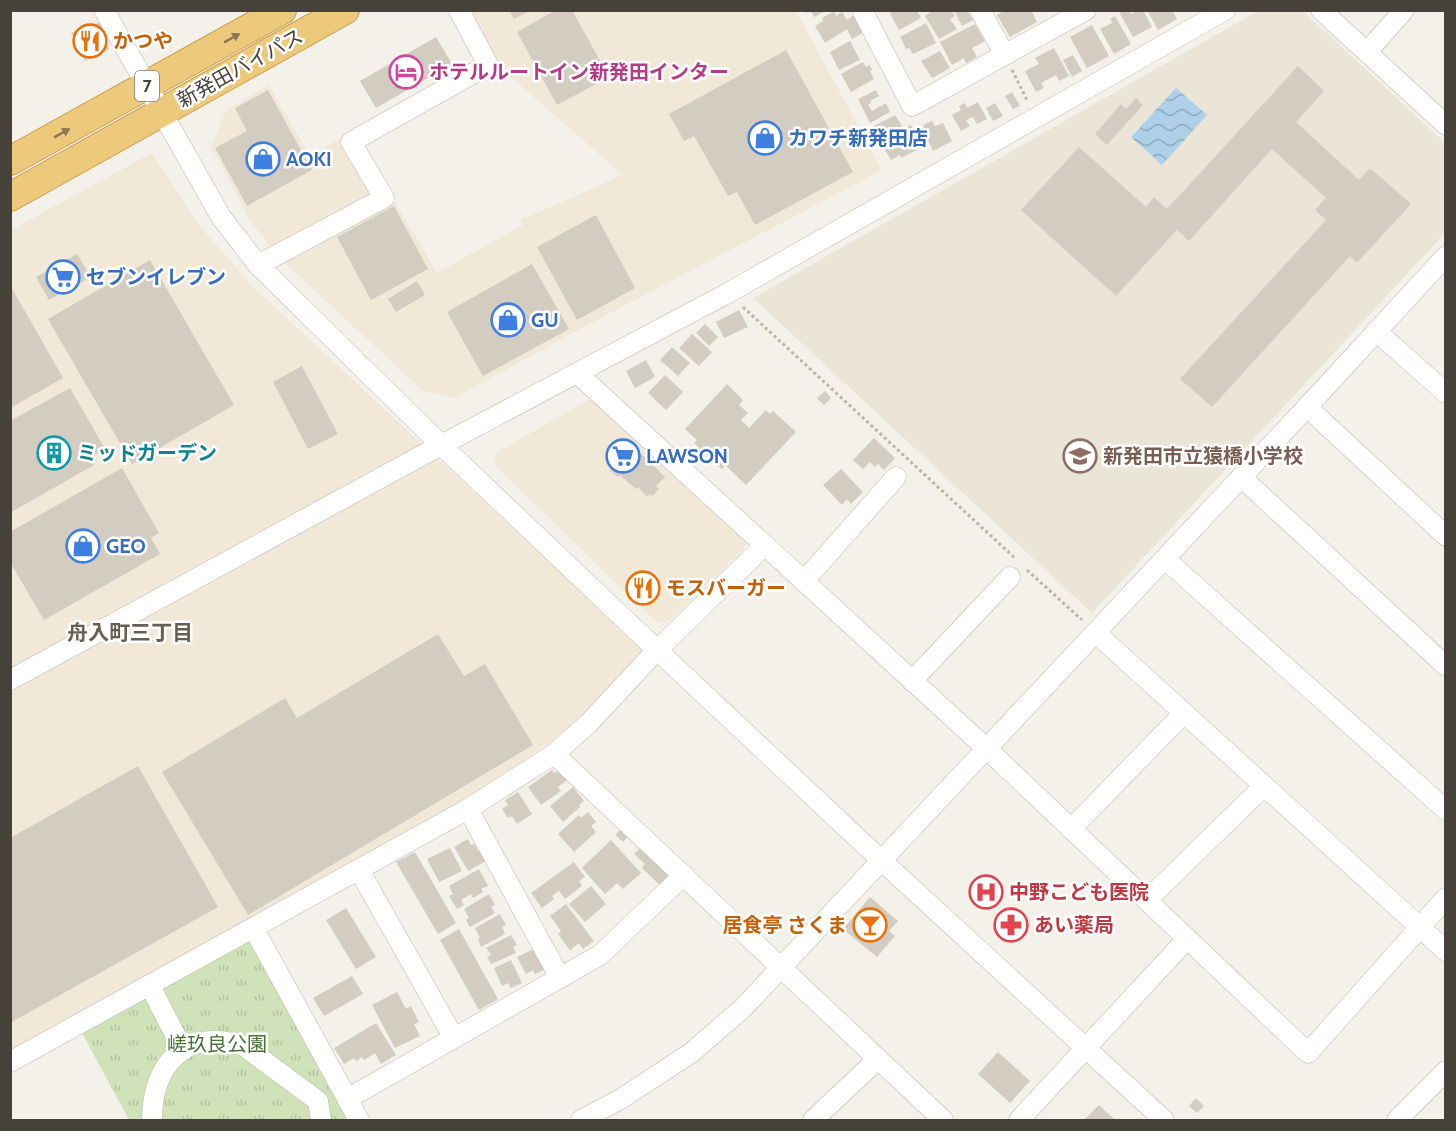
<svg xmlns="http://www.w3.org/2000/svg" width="1456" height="1131" font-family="Cabin,'Noto Sans JP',sans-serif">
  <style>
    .commercial { fill: #f2e8d8 }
    .education { fill: #eae5d6 }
    .park { fill: url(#park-tufts) }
    .water { fill: url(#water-waves) }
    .building { fill: #d3ccc1 }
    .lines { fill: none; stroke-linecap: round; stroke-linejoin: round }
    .minor-casing { stroke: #beb8ae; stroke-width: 21 }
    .highway-casing { stroke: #cc9e4c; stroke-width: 30 }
    .path { stroke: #beb4a1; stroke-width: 3; stroke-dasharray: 3 3; stroke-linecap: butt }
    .minor { stroke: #fff; stroke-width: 20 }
    .highway { stroke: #edc97b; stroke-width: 28 }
    .oneway { fill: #897753 }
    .labels { text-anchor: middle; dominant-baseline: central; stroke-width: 5; stroke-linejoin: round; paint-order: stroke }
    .shield { fill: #fff; stroke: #7e7a74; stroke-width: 1.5 }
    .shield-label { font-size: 18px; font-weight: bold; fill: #464139 }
    .food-label { font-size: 20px; font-weight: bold; fill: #c56008; stroke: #fff; text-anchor: start }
    .street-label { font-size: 20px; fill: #464139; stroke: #fff }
    .hotel-label { font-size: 20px; font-weight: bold; fill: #b23c85; stroke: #fff; text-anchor: start }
    .shop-label { font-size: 20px; font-weight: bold; fill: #366cbe; stroke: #fff; text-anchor: start }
    .culture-label { font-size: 20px; font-weight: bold; fill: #0d838f; stroke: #fff; text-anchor: start }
    .education-label { font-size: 20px; font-weight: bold; fill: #785e54; stroke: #fff; text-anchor: start }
    .health-label { font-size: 20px; font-weight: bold; fill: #be3a42; stroke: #fff; text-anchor: start }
    .park-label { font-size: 20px; fill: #4a7233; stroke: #fff }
    .neighbourhood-label { font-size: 21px; font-weight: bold; fill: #685f52; stroke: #fff }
  </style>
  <defs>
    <pattern id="park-tufts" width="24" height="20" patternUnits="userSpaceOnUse" patternTransform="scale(1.5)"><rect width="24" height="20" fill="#cfe2b8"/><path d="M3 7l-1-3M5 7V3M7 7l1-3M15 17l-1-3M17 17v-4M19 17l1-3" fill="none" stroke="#b3c39f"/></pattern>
    <pattern id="water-waves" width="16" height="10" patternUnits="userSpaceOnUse" patternTransform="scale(1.5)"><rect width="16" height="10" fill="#aed0e8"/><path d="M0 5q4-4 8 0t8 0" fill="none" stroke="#8faabd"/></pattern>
  </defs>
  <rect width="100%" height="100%" fill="#f3f1ea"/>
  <g class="commercial">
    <polygon points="468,11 796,11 882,170 578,330 454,398 422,390 284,262 394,200 437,273 523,225 521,220 623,175 504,71"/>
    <polygon points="269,85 310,156 339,139 370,194 272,249 249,219 211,147 226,110"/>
    <polygon points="152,153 199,225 251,285 644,651 578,722 464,802 11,1053 11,230"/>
    <polygon points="596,396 744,535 746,546 669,621 657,623 494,464 495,453"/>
  </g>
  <polygon class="education" points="1258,11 1303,11 1445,143 1445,233 1092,613 753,298"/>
  <polygon class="park" points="249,940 348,1120 129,1120 81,1031"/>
  <polygon class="water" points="1176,88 1207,115 1162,165 1131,137"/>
  <g class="building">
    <polygon points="509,10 531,10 514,19"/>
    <polygon points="556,10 572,10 609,77 557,105 517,32"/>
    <polygon points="805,10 827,10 814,17 811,11 806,13"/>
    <polygon points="896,10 917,10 921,18 899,30 890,13"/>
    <polygon points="934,10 951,10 955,16 950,19 957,29 939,39 925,16"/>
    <polygon points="954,10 967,10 973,20 962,26"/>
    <polygon points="1005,10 1031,10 1037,22 1010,37 997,15"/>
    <polygon points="1120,10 1129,10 1131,14 1138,10 1143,10 1152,27 1133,37 1119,12"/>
    <polygon points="1147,10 1172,10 1177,19 1158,30"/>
    <polygon points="834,11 836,16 842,12 847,20 854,15 864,32 852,39 847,29 825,43 815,26 823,21 822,18"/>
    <polygon points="1115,16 1131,44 1114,54 1100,29 1112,23 1110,19"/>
    <polygon points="100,22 107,34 103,36 109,49 85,61 71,33 87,25 89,28"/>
    <polygon points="926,23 936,43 913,54 909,48 906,49 900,37"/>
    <polygon points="975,24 985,41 972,48 977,57 966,63 964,58 952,65 940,42"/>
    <polygon points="1092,25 1109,56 1087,68 1070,37"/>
    <polygon points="436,37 452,64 376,108 360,81"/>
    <polygon points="850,41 860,60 839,70 830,52"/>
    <polygon points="1054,48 1069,76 1059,81 1056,75 1041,83 1044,88 1036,92 1025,71 1039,64 1035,58"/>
    <polygon points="786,50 853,172 755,225 737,192 728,196 694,136 684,141 669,114"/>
    <polygon points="940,51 950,68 932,78 921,61"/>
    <polygon points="1073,55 1082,71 1072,77 1063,60"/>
    <polygon points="863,62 866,67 870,65 872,70 870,71 874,79 851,92 841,74"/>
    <polygon points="1298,66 1324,91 1296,122 1359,180 1370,168 1411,204 1357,263 1350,256 1212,407 1180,379 1326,220 1315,210 1326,198 1272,149 1189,241 1177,230 1116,296 1021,210 1079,147 1146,207 1154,197 1167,209"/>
    <polygon points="268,90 312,170 247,206 215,148 247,131 235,108"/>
    <polygon points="876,90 879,96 870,101 871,103 868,105 872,111 886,103 890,112 870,123 858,99"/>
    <polygon points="1012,92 1020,106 1013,109 1005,96"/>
    <polygon points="1136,98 1143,105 1107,145 1095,134 1121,104 1126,109"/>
    <polygon points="978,102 987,119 977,124 973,117 966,120 970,126 961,131 952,115 961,110 959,106 965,103 967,108"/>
    <polygon points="995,103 1003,116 993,121 986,108"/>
    <polygon points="895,115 902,126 877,140 870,128"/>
    <polygon points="932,121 935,126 943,123 952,141 933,151 924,132 926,131 923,125"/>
    <polygon points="911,125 923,147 901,158 900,155 891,160 880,142"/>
    <polygon points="394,206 428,269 371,300 337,237"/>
    <polygon points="596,215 635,288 577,320 537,247"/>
    <polygon points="77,254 91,277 49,300 36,277"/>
    <polygon points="150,260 234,405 132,464 48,319"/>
    <polygon points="532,264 569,329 483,376 447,312"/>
    <polygon points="417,281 425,295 396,312 388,299"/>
    <polygon points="10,285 63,378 10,408"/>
    <polygon points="739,310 748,327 724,338 716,322"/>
    <polygon points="705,324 718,337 709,346 696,333"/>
    <polygon points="692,334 712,352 699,366 679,348"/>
    <polygon points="672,347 690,363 678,376 660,360"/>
    <polygon points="646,360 655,377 635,388 626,371"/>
    <polygon points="302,366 338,434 308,449 273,382"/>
    <polygon points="665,375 683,392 666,410 648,393"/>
    <polygon points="727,384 743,400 739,405 748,413 741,420 749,428 766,410 770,414 773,411 796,432 746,485 725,465 722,469 694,443 697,440 685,429"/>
    <polygon points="70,388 105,449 90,457 94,465 10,513 10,421"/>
    <polygon points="825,391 831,398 824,405 817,398"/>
    <polygon points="874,438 895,458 884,470 878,464 875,467 870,462 863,469 853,460"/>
    <polygon points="628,441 665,477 656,486 659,489 652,496 650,494 647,497 638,487 636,489 620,475 618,477 610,470 612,468 607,462"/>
    <polygon points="122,468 159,533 151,538 160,554 44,620 10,562 10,532"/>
    <polygon points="841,469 863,492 851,504 847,499 842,505 823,485"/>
    <polygon points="438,634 464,676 485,664 533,745 248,915 162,772 285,698 297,718"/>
    <polygon points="138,766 218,907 10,1023 10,838"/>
    <polygon points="552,770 554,773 560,770 567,780 558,787 561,791 541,805 528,787"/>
    <polygon points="573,787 584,801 579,805 580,807 563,822 550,806"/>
    <polygon points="518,792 532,814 517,824 512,816 508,818 502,809 508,805 505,800"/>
    <polygon points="588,812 596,822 591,826 596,832 574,852 558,834 579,815 581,818"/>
    <polygon points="623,827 630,834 623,842 615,835"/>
    <polygon points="468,839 471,845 474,844 478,851 480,850 486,861 468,871 454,847"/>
    <polygon points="611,840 641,873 623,889 617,883 605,894 582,868"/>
    <polygon points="642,846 674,876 663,888 642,868 645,864 634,854"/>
    <polygon points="450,848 462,871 439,882 427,859"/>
    <polygon points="415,852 456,923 438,934 396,862"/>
    <polygon points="574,862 585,877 579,881 582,886 565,899 559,891 552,896 554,899 542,908 531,893"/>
    <polygon points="479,869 488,886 481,889 483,892 473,898 471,894 461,900 464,905 457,909 449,896 453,894 449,886"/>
    <polygon points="591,886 606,904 585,922 569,904"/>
    <polygon points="489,894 495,905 491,907 495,913 470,927 466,920 469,918 464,909"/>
    <polygon points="870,897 898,921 889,931 895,936 877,957 843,929"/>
    <polygon points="566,904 594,941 583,949 579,943 570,950 558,934 561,931 550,916"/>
    <polygon points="346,908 376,957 356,969 326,920"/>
    <polygon points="500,914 506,925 502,927 505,934 481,947 478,939 480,938 475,928"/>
    <polygon points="459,929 498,999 479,1010 440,940"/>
    <polygon points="511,935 517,945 513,947 516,953 491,964 487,957 491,955 486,948"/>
    <polygon points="534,949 544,970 535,974 533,970 526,974 517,957"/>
    <polygon points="511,960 522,983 511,988 508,983 502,986 494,968"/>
    <polygon points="352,976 363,994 324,1016 313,998"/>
    <polygon points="397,992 406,1009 411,1006 419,1022 414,1024 420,1036 395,1048 372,1005"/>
    <polygon points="376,1023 396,1055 381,1064 375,1053 364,1060 362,1057 356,1061 354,1058 344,1064 334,1048"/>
    <polygon points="998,1052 1030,1081 1010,1103 978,1074"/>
    <polygon points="1196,1098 1204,1106 1197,1113 1189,1106"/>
    <polygon points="1099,1105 1115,1120 1084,1120"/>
  </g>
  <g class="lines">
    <g class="minor-casing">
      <g id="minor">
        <polyline points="104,10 221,217 258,265 441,445 657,650 882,861 1164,1120"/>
        <polyline points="862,10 912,106 1086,10"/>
        <polyline points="980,10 1005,55"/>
        <polyline points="1321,10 1446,125"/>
        <polyline points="1367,52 1404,10"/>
        <polyline points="258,265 384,198 351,142 488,65 459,10"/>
        <polyline points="1376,331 1446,393"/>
        <polyline points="577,373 987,749 1308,1053 1446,898"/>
        <polyline points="1307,407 1446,536"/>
        <polyline points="1241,477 1446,666"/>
        <polyline points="1165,559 1446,810"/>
        <polyline points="804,581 896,477"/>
        <polyline points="1096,633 1446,951"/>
        <polyline points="10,680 441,445 728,293 1225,10"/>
        <polyline points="912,681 1010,577"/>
        <polyline points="554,754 943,1120"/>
        <polyline points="468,809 560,978"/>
        <polyline points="1071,829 1184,713"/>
        <polyline points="359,870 454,1038"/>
        <polyline points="1147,900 1264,786"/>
        <polyline points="254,929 359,1120"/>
        <polyline points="150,986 182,1048"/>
        <polyline points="10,1062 468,809 554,754 589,723 657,650 765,545"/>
        <polyline points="347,1099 600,955 684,875"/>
        <path d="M 152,1120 C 152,1064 186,1027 244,1046 L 318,1101 L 321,1120"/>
        <polyline points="581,1120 619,1100 691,1053 743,1008 1307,407 1446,256"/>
        <polyline points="813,1120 877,1060"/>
        <polyline points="1019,1120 1187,939"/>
        <polyline points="1397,1120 1446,1071"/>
      </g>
    </g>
    <g class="highway-casing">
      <g id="highway">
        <polyline points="10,161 282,10"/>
        <polyline points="10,197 345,10"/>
      </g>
    </g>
    <g class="path">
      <polyline points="1012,70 1028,102"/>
      <polyline points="743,307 1016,559"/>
      <polyline points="1027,570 1082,620"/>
    </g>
    <use href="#minor" class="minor"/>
    <use href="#highway" class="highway"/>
  </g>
  <defs><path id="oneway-solid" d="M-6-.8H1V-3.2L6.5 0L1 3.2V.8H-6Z" transform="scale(1.5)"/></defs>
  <g class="oneway">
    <use href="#oneway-solid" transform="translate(232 38) rotate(-29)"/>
    <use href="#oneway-solid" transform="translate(62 133) rotate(-29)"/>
  </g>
  <defs>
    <g id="restaurant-ring" transform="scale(1.725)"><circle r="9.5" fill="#fff" stroke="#e8710a" stroke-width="1.5"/><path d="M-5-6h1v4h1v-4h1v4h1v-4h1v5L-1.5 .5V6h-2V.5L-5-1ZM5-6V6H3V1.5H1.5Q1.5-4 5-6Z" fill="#e8710a"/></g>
    <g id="hotel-ring" transform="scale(1.725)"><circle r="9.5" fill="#fff" stroke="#d1479c" stroke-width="1.5"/><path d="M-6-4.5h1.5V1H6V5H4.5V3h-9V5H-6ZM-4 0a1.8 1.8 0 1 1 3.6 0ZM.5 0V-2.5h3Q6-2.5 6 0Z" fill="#d1479c"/></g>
    <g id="shop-ring" transform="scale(1.725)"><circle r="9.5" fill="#fff" stroke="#3f7fe0" stroke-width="1.5"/><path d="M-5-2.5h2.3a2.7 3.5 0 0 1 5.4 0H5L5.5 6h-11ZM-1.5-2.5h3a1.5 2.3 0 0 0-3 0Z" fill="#3f7fe0"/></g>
    <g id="supermarket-ring" transform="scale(1.725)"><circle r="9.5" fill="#fff" stroke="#3f7fe0" stroke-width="1.5"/><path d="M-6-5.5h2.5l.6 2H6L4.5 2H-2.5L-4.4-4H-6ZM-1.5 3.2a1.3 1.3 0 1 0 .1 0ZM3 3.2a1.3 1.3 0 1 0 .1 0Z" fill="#3f7fe0"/></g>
    <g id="building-ring" transform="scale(1.725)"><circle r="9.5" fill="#fff" stroke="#0f9aa8" stroke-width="1.5"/><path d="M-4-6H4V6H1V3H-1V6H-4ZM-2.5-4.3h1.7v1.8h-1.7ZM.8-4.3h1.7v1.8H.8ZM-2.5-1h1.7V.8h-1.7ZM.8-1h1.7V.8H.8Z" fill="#0f9aa8"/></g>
    <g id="school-ring" transform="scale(1.725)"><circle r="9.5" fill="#fff" stroke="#8d6e63" stroke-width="1.5"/><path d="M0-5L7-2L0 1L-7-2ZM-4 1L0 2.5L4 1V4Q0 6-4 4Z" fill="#8d6e63"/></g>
    <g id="hospital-ring" transform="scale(1.725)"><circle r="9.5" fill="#fff" stroke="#e0444e" stroke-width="1.5"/><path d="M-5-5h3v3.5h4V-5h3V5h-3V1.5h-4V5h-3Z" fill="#e0444e"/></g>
    <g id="bar-ring" transform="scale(1.725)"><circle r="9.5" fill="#fff" stroke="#e8710a" stroke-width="1.5"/><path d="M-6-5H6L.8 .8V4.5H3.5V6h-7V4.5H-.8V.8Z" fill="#e8710a"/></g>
    <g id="pharmacy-ring" transform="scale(1.725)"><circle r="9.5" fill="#fff" stroke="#e0444e" stroke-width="1.5"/><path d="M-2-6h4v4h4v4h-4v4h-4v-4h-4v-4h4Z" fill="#e0444e"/></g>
  </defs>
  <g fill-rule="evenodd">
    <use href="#restaurant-ring" x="90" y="41"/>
    <use href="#hotel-ring" x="406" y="72"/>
    <use href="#shop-ring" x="765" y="138"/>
    <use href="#shop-ring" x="263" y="159"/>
    <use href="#supermarket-ring" x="63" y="277"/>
    <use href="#shop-ring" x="508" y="320"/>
    <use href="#building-ring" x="54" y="453"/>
    <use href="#supermarket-ring" x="623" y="456"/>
    <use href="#school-ring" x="1080" y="456"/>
    <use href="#shop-ring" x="83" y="546"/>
    <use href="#restaurant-ring" x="643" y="588"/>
    <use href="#hospital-ring" x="986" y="892"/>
    <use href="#bar-ring" x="870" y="925"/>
    <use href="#pharmacy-ring" x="1011" y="925"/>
  </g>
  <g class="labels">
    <rect class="shield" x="135" y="71" width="24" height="30" rx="4.5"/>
    <g class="shield-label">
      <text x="147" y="86">7</text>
    </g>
    <g class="food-label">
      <text x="113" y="41">かつや</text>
      <text x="666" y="588">モスバーガー</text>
      <text x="847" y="925" text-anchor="end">居食亭 さくま</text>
    </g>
    <g class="street-label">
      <text transform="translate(240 68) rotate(-29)">新発田バイパス</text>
    </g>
    <g class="hotel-label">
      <text x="429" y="72">ホテルルートイン新発田インター</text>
    </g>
    <g class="shop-label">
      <text x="788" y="138">カワチ新発田店</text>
      <text x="286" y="159">AOKI</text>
      <text x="86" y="277">セブンイレブン</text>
      <text x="531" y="320">GU</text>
      <text x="646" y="456">LAWSON</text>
      <text x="106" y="546">GEO</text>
    </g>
    <g class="culture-label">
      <text x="77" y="453">ミッドガーデン</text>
    </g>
    <g class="education-label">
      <text x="1103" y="456">新発田市立猿橋小学校</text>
    </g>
    <g class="health-label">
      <text x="1009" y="892">中野こども医院</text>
      <text x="1034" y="925">あい薬局</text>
    </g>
    <g class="park-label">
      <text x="217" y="1044">嵯玖良公園</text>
    </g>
    <g class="neighbourhood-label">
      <text x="130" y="632">舟入町三丁目</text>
    </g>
  </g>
  <rect width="1456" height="1131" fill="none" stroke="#464139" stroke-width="24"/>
</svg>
